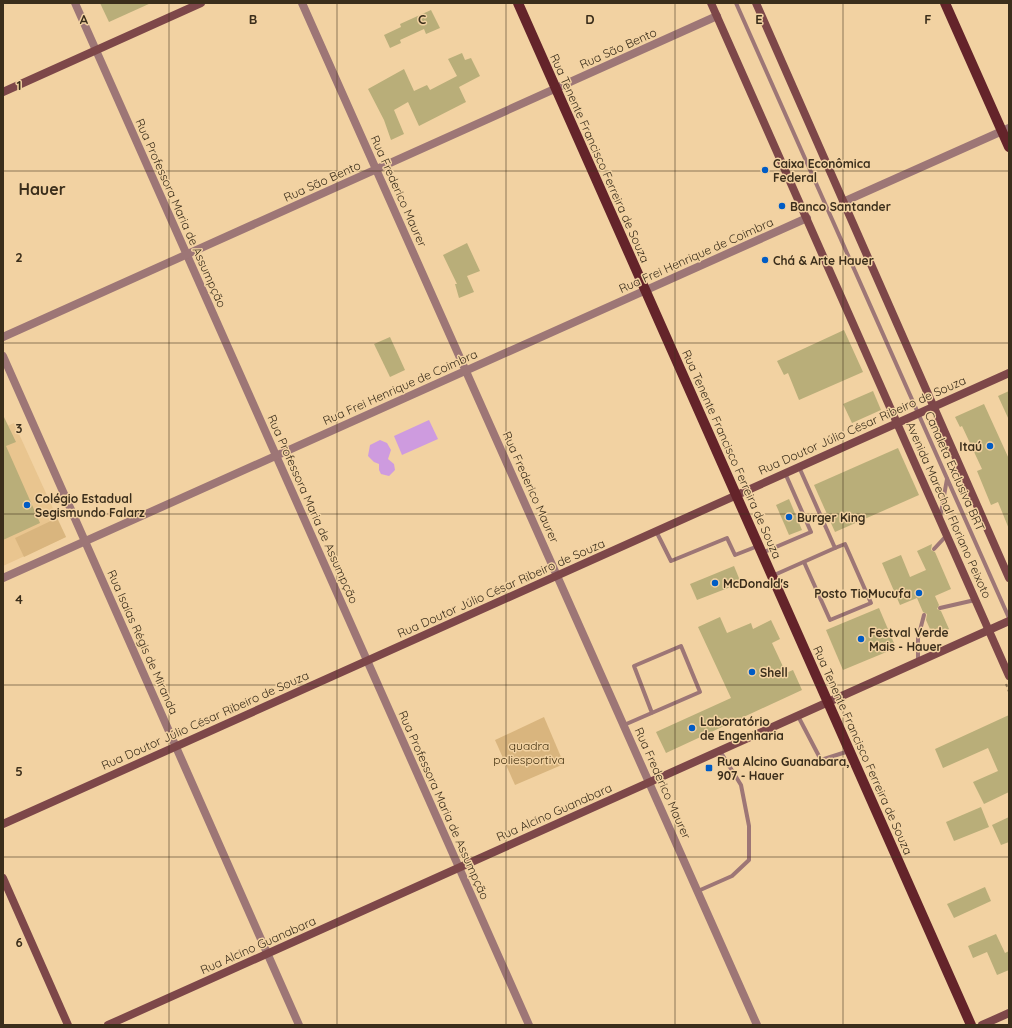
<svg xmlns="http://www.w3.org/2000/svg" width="1012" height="1028" font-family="Quicksand,sans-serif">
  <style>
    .built { fill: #e9c58f }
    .green { fill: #d9b57e }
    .water { fill: #ce9bdf }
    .building { fill: #b9ae79 }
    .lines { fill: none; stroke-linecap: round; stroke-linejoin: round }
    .path { stroke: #9d8664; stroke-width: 2; stroke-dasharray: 3 3; stroke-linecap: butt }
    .lane { stroke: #9d7676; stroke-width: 4 }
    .street { stroke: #9d7676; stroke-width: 8 }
    .secondary { stroke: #7d4749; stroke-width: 8 }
    .primary { stroke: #64242a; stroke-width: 10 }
    .grid { fill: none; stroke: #3b2e1b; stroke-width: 1; stroke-opacity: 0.55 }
    .poi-dot { fill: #005cc5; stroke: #f2d2a2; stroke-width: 1.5 }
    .labels { text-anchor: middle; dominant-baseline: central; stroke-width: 3; stroke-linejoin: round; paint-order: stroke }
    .street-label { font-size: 12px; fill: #3b2e1b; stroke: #f2d2a2 }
    .poi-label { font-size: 12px; font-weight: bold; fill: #3b2e1b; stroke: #f2d2a2; text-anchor: start }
    .park-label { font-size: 12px; fill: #43300e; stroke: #f2d2a2 }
    .district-label { font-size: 16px; font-weight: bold; fill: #3b2e1b; stroke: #f2d2a2 }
    .grid-label { font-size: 13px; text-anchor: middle; font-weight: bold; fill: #3b2e1b; stroke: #f2d2a2; stroke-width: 3; stroke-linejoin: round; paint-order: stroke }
  </style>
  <rect width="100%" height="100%" fill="#f2d2a2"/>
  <polygon class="built" points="14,423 66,537 3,566 3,428"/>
  <g class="green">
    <polygon points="57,518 66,537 24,557 15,538"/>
    <polygon points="544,717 564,764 515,785 495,740"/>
  </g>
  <g class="water">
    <polygon points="429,420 438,439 402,455 394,436"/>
    <polygon points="380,440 387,443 391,450 388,459 394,464 395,470 389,476 381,474 379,470 379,464 374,462 368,456 370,445"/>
  </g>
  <g class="building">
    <polygon points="100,3 151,3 109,22"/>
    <polygon points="431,10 440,28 426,34 424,29 400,40 401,43 390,48 384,35 401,27 400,24"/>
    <polygon points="462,53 465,60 471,58 480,76 459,87 466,102 419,126 408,102 394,110 404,134 391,140 384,120 368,89 404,69 414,91 427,85 430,90 457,76 448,59"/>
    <polygon points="467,243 480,271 467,276 474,292 459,298 455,284 457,284 443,255"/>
    <polygon points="844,330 863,372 799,400 788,373 784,375 777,361"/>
    <polygon points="390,337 405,370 390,377 374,344"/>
    <polygon points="873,391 881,410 852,423 843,404"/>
    <polygon points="1009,391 1009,420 998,396"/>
    <polygon points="984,404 1009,459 1009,529 998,502 991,505 977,471 982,469 962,426 960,427 955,417"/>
    <polygon points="3,415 16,442 6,446 40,523 3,540"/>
    <polygon points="898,448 919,495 835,532 814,485"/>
    <polygon points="789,499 802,530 789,535 776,505"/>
    <polygon points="932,544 931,550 935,552 951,589 935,596 939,605 937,609 941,611 949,629 933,636 926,620 927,614 923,612 917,598 900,605 882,563 901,555 910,577 926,570 917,551"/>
    <polygon points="734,566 741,583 697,600 690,584"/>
    <polygon points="879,608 896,648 843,670 826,630"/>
    <polygon points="720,617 727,633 751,623 753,629 771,620 780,639 772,643 786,673 793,670 802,690 666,753 656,732 731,698 698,627"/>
    <polygon points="1009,715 1009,792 984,804 973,782 998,771 988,748 943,768 935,749"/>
    <polygon points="981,807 989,827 954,841 946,822"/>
    <polygon points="1009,817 1009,842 1001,845 992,825"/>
    <polygon points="985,887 991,901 954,918 947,904"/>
    <polygon points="996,934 1005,953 1009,951 1009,970 997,975 987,952 973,958 968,946"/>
  </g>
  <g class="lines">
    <polyline class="path" points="1006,684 1009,692"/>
    <g class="lane">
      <polyline points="736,3 1009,618"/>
      <polyline points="940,518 947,479"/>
      <polyline points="656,531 671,561 727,538 735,555 758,546"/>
      <polyline points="934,549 947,535"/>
      <polyline points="762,553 811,532 785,473"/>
      <polyline points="804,562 830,620 871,603 845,544 835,548"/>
      <polyline points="772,576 835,548 799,467"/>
      <polyline points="940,608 975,600"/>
      <polyline points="918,661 918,638 924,615"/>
      <polyline points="798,716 821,760 849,751"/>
      <polyline points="624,725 700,692 681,646 634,666 652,713"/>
      <polyline points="698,891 732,876 749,860 749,826 741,785 720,751"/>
    </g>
    <g class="street">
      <polyline points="75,3 529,1025"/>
      <polyline points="302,3 757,1025"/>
      <polyline points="843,202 1009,128"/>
      <polyline points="3,337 717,16"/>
      <polyline points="3,356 299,1025"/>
      <polyline points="3,578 807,218"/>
    </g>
    <g class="secondary">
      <polyline points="711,3 1009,676"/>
      <polyline points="756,3 1009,578"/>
      <polyline points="3,92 201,3"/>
      <polyline points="3,824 1009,373"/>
      <polyline points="3,878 68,1025"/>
      <polyline points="108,1025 1009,621"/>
      <polyline points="982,1025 1009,1013"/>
    </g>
    <g class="primary">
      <polyline points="518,3 971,1025"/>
      <polyline points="945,3 1009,147"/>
    </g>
  </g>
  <path class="grid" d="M 169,3 L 169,1025M 337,3 L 337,1025M 506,3 L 506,1025M 675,3 L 675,1025M 843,3 L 843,1025M 3,171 L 1009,171M 3,343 L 1009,343M 3,514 L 1009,514M 3,685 L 1009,685M 3,857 L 1009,857"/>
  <g class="poi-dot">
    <circle cx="765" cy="170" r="4"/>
    <circle cx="782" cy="206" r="4"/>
    <circle cx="765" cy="260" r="4"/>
    <circle cx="990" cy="446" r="4"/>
    <circle cx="27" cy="505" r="4"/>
    <circle cx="789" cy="517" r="4"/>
    <circle cx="715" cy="583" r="4"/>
    <circle cx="919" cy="593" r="4"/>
    <circle cx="861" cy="639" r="4"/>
    <circle cx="752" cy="672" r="4"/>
    <circle cx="692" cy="728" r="4"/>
    <rect x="705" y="764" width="8" height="8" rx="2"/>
  </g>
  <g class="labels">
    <g class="street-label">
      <text transform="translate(618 48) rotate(-24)">Rua São Bento</text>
      <text transform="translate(600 158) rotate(66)">Rua Tenente Francisco Ferreira de Souza</text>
      <text transform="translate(322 181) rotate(-24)">Rua São Bento</text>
      <text transform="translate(399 191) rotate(66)">Rua Frederico Maurer</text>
      <text transform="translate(181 213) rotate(66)">Rua Professora Maria de Assumpção</text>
      <text transform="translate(696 255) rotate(-24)">Rua Frei Henrique de Coimbra</text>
      <text transform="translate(400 387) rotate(-24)">Rua Frei Henrique de Coimbra</text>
      <text transform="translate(862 425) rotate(-24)">Rua Doutor Júlio César Ribeiro de Souza</text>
      <text transform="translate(732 454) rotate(66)">Rua Tenente Francisco Ferreira de Souza</text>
      <text transform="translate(955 471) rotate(66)">Canaleta Exclusiva BRT</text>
      <text transform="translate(531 487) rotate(66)">Rua Frederico Maurer</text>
      <text transform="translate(313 509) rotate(66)">Rua Professora Maria de Assumpção</text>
      <text transform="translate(949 510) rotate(66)">Avenida Marechal Floriano Peixoto</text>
      <text transform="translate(501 588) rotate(-24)">Rua Doutor Júlio César Ribeiro de Souza</text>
      <text transform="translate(143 642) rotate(66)">Rua Isaías Régis de Miranda</text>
      <text transform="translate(205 720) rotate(-24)">Rua Doutor Júlio César Ribeiro de Souza</text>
      <text transform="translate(863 750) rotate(66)">Rua Tenente Francisco Ferreira de Souza</text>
      <text transform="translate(663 783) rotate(66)">Rua Frederico Maurer</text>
      <text transform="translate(444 805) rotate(66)">Rua Professora Maria de Assumpção</text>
      <text transform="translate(554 812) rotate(-24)">Rua Alcino Guanabara</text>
      <text transform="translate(258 945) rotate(-24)">Rua Alcino Guanabara</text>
    </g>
    <g class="poi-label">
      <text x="773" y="163">Caixa Econômica<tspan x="773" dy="14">Federal</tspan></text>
      <text x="790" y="206">Banco Santander</text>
      <text x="773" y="260">Chá &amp; Arte Hauer</text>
      <text x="982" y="446" text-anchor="end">Itaú</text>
      <text x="35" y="498">Colégio Estadual<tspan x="35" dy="14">Segismundo Falarz</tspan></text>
      <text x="797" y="517">Burger King</text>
      <text x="723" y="583">McDonald's</text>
      <text x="911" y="593" text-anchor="end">Posto TioMucufa</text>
      <text x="869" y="632">Festval Verde<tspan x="869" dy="14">Mais - Hauer</tspan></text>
      <text x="760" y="672">Shell</text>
      <text x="700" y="721">Laboratório<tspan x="700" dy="14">de Engenharia</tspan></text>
      <text x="717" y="761">Rua Alcino Guanabara,<tspan x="717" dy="14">907 - Hauer</tspan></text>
    </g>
    <g class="park-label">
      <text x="529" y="745">quadra<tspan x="529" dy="14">poliesportiva</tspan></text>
    </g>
    <g class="district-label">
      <text x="42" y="189">Hauer</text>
    </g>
  </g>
  <g class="grid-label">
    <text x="84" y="24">A</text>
    <text x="253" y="24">B</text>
    <text x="422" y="24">C</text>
    <text x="590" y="24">D</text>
    <text x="759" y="24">E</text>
    <text x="928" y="24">F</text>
    <text x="19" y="90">1</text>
    <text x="19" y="262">2</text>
    <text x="19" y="433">3</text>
    <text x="19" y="604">4</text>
    <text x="19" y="776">5</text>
    <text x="19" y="947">6</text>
  </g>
  <rect width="1012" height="1028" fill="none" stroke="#3b2e1b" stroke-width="8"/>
</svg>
